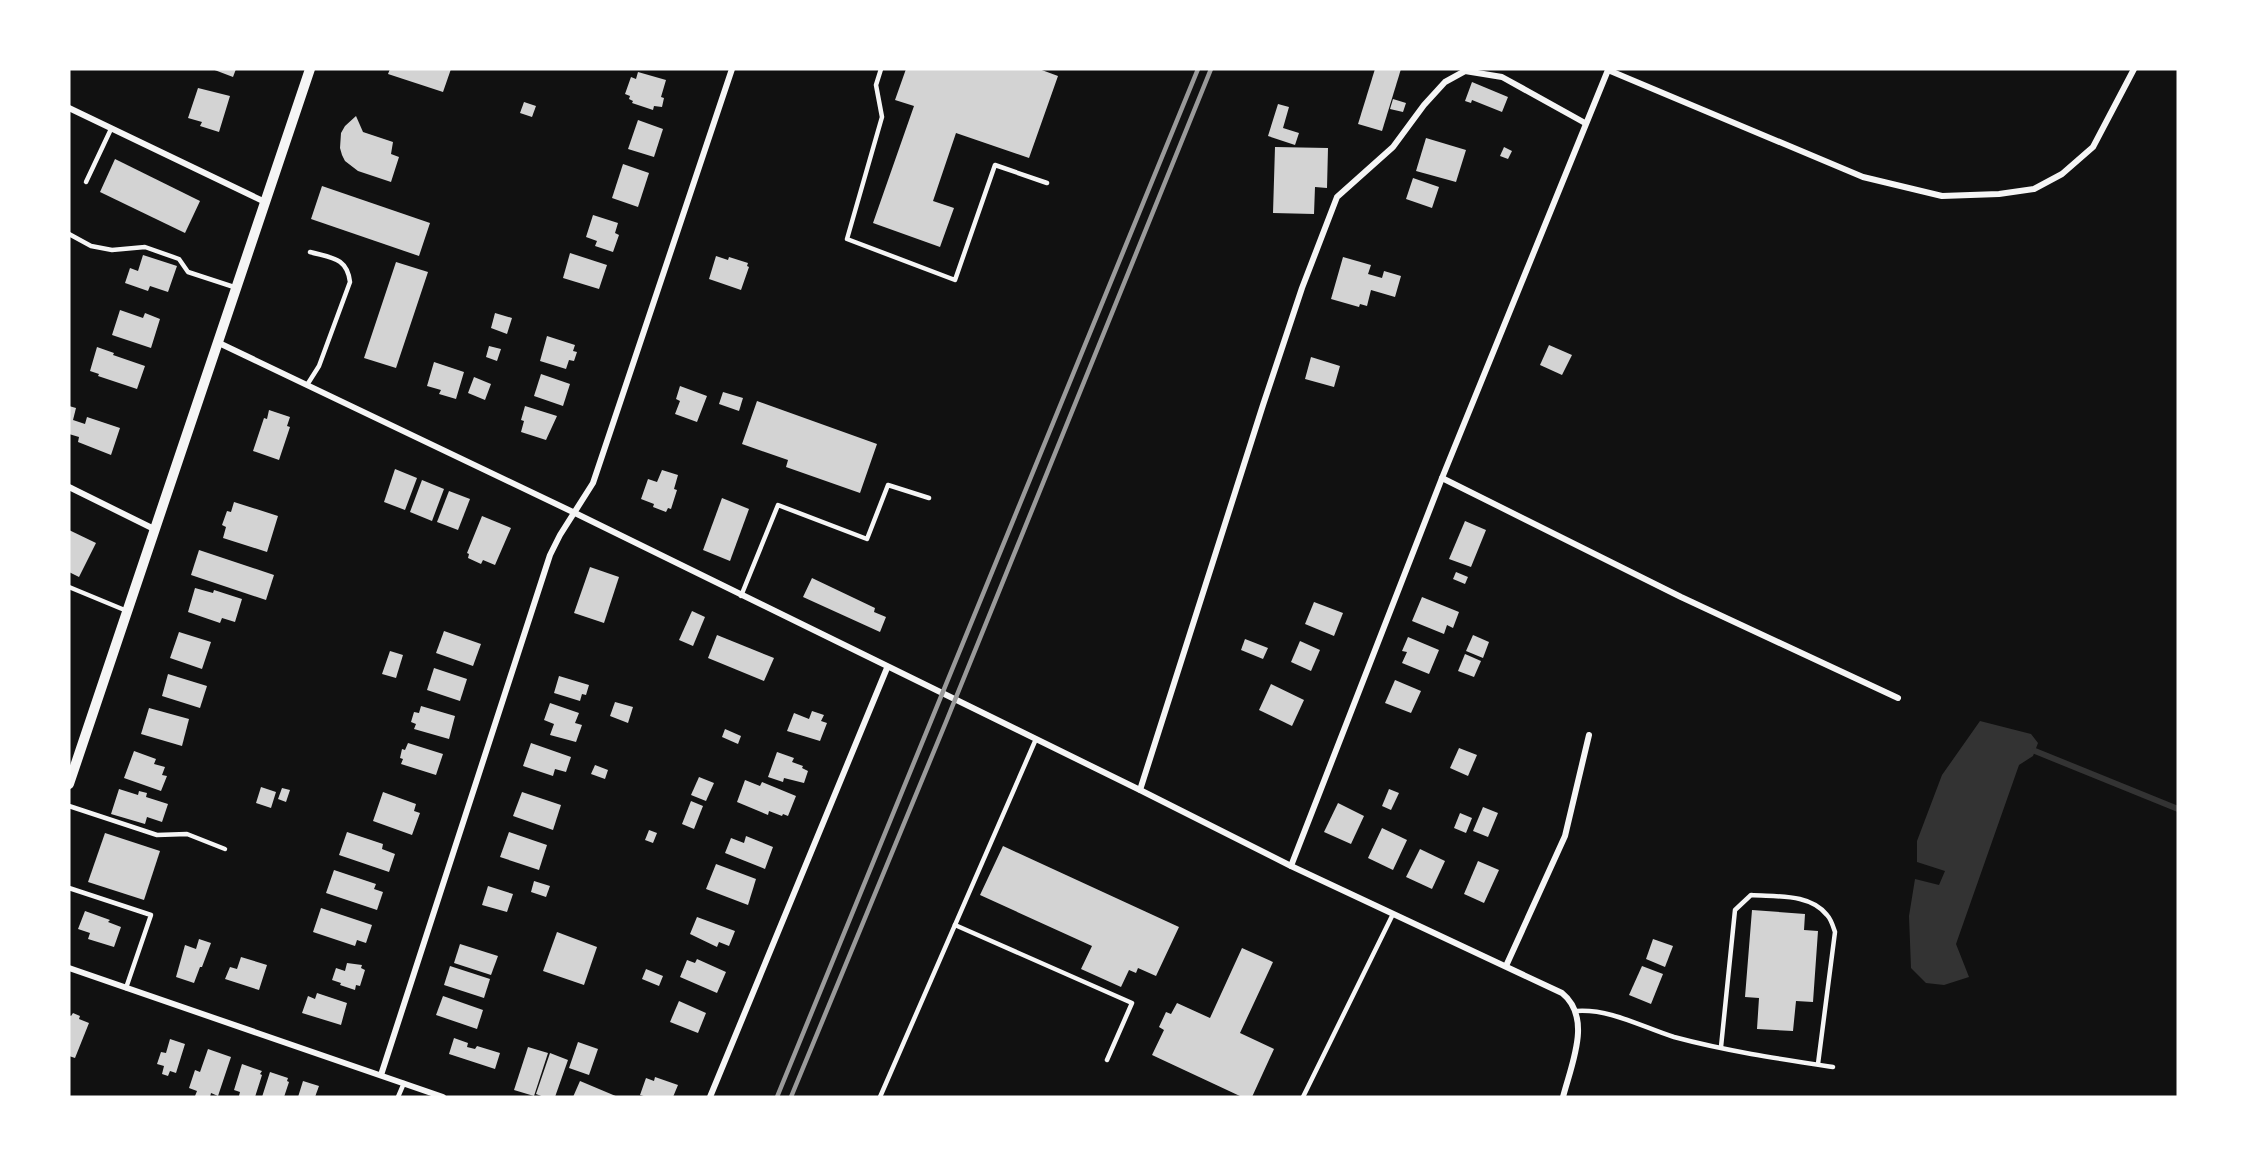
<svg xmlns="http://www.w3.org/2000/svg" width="2247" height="1166" font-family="'Asap Condensed',sans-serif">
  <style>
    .water { fill: #333 }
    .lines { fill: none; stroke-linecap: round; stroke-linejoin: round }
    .stream { stroke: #333; stroke-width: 6 }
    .building { fill: #d3d3d3 }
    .service { stroke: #f5f5f5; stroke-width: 4.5 }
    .minor { stroke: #f5f5f5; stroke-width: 6 }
    .tertiary { stroke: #f5f5f5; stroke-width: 10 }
    .rail { stroke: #9a9a9a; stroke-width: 4.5 }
  </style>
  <rect width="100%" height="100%" fill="#111"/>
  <polygon class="water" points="1980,721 2031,734 2038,743 2033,756 2019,765 1956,944 1969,977 1944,985 1926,983 1911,968 1909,916 1915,879 1939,885 1945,871 1917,862 1917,841 1942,775"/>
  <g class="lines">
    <polyline class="stream" points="2035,751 2178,809"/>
  </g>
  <g class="building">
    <polygon points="212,69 236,69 233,77"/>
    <polygon points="390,69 451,69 443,92 388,74"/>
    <polygon points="906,69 1039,69 1058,76 1029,158 956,133 933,201 954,208 940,247 873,223 914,106 895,100"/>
    <polygon points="1375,69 1401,69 1382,131 1358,124"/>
    <polygon points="638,72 666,80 661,97 664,98 662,107 654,106 653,110 632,103 633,101 629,99 630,96 625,94 631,77 636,79"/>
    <polygon points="1472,82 1508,97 1502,112 1472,100 1471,103 1465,101"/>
    <polygon points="198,88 230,96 219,132 200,126 202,122 188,118"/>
    <polygon points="1393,99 1406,103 1403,112 1390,109"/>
    <polygon points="524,102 536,106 532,117 520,113"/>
    <polygon points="1278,104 1289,107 1283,128 1299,133 1295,145 1268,136"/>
    <polygon points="356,116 363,132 393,142 391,154 399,157 391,182 358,171 345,161 342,155 340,148 341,133 345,126"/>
    <polygon points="638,120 663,129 654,157 628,149"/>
    <polygon points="1426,138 1466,150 1456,182 1416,171"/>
    <polygon points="1275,147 1328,148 1327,188 1315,187 1314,214 1273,213"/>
    <polygon points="1504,147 1512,151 1508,159 1500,156"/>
    <polygon points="115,159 200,201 185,233 100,192"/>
    <polygon points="623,164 649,173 638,207 612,198"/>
    <polygon points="1413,178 1439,187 1432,208 1406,199"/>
    <polygon points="322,186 430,223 419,256 311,219"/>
    <polygon points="593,215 618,223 615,233 619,235 613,252 595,246 597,241 586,237"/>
    <polygon points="570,253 607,265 599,289 563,278"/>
    <polygon points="143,255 177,266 168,292 150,286 148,291 125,283 130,268 138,271"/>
    <polygon points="716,256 728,260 729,257 748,263 747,266 749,267 741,290 709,279"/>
    <polygon points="1343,257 1371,265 1368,274 1382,278 1384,271 1401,276 1395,297 1371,290 1367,306 1360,304 1359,307 1331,299"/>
    <polygon points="396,262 428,272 396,368 364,358"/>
    <polygon points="120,310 143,318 145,313 160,319 151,348 112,335"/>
    <polygon points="495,313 512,318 507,334 491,328"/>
    <polygon points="547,336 575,345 573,351 577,352 574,361 569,360 566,369 540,361"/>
    <polygon points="1549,345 1572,355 1562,375 1540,365"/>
    <polygon points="489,346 501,349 497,361 486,357"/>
    <polygon points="97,347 114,353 113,355 145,366 137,389 98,376 99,374 90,371"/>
    <polygon points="1311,357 1340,366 1334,387 1305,379"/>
    <polygon points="434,362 464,372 456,399 439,394 441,390 427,386"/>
    <polygon points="541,374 570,384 563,406 534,396"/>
    <polygon points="474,377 491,384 485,400 468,393"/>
    <polygon points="680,386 707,396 697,422 675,414 680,401 676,399"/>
    <polygon points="723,392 743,398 739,411 719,404"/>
    <polygon points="757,401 877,444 860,493 786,467 788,460 742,444"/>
    <polygon points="69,406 76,408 73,420 85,424 87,417 120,428 111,455 78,442 79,437 69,434"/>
    <polygon points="525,406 557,416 546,440 521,432 524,421 521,420"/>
    <polygon points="269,410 290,417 287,426 290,427 279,460 253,451 264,418 267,419"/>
    <polygon points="395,469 417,478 405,510 384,502"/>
    <polygon points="662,470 678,475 674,489 677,490 671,509 668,508 666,512 653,507 654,504 641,499 648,479 657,482"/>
    <polygon points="422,480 444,489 432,521 410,512"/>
    <polygon points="449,491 470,499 458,530 437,522"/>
    <polygon points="722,498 749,509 730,561 703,550"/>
    <polygon points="234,502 278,516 267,552 223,538 226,527 222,525 227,511 231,512"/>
    <polygon points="482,516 511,528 495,565 483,560 481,564 468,558 469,554 467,553"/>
    <polygon points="1465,521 1486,530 1471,567 1449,559"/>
    <polygon points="69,530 96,543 79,577 69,572"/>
    <polygon points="199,550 274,575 266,600 191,575"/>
    <polygon points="590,567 619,577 604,623 574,613"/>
    <polygon points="1456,572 1468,577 1465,584 1453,579"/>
    <polygon points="812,578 875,608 874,612 886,617 880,632 803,597"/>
    <polygon points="195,588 213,593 214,590 242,599 235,622 222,618 220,623 188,612"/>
    <polygon points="1422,597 1459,612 1453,628 1447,625 1444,634 1412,621"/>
    <polygon points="1314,602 1343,613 1334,636 1305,624"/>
    <polygon points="692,611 705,617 693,646 679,640"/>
    <polygon points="444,631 481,644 473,666 436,653"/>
    <polygon points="179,632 211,642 202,669 170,658"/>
    <polygon points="717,635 774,658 764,681 708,658"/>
    <polygon points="1473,635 1489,642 1483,658 1466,651"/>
    <polygon points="1408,637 1439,650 1429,674 1402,663 1407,652 1402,651"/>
    <polygon points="1245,639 1268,648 1263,659 1241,650"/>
    <polygon points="1300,641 1320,650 1311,671 1291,662"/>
    <polygon points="390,651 403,655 396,678 382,674"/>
    <polygon points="1465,654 1481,661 1474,677 1458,671"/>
    <polygon points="434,668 467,679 460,701 427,690"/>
    <polygon points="168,674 207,686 200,708 162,696"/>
    <polygon points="559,676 589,685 586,695 582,694 580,701 554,693"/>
    <polygon points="1395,680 1421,691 1411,713 1385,703"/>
    <polygon points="1271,684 1304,700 1292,726 1259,710"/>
    <polygon points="615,702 633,707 628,723 610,716"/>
    <polygon points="550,703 579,713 575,723 582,725 576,742 550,735 554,724 544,720"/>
    <polygon points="421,706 455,716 449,739 414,729 416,724 411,722 414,712 419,713"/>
    <polygon points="149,708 189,719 182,746 141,734"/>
    <polygon points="812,711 824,715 821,721 827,723 820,741 787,731 794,713 809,719"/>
    <polygon points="725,729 741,736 738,744 722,737"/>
    <polygon points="408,743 443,754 436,775 401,764 403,759 400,758 402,749 405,750"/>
    <polygon points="531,743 571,757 566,772 555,769 553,776 523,766"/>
    <polygon points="1459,748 1477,755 1468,776 1450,768"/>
    <polygon points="134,751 156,759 154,764 165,767 162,775 167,776 161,791 124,778"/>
    <polygon points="777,752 794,758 792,762 803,766 802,768 808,771 804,783 784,778 783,782 768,777"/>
    <polygon points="595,765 608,770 605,779 591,774"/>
    <polygon points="699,777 714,783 706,801 691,795"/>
    <polygon points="745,780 760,786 762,782 796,796 788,816 783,814 782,816 769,811 768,815 737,802"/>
    <polygon points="261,787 276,792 271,808 256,803"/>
    <polygon points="282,788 290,790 286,802 278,799"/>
    <polygon points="119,789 138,795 139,791 147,793 146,797 168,804 162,822 147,817 145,824 111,814"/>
    <polygon points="1389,789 1399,793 1391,810 1382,806"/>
    <polygon points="383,792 416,804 414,811 420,813 412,835 373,821"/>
    <polygon points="522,792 561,805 553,830 513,816"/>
    <polygon points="691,801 703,806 694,829 682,824"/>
    <polygon points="1338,803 1364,816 1351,844 1324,832"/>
    <polygon points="1483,807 1498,813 1488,837 1473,831"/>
    <polygon points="1460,813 1472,818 1466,833 1454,828"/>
    <polygon points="1382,828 1407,840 1393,870 1368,858"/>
    <polygon points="649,830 657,833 653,843 645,840"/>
    <polygon points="347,832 383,844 382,849 395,854 389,872 339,855"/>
    <polygon points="509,832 547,845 539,870 500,857"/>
    <polygon points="105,833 160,851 144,900 88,882"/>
    <polygon points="746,836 773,847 765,869 725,853 731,838 744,843"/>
    <polygon points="1003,846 1179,927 1156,976 1138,968 1136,973 1129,970 1121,987 1081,969 1092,946 980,895"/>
    <polygon points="1420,849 1445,861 1432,889 1406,877"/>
    <polygon points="1478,861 1499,870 1484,903 1464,894"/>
    <polygon points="716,864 756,879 748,905 706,889"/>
    <polygon points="334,870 376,884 374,889 383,892 377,910 326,893"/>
    <polygon points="534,881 550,886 546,897 531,892"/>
    <polygon points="488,886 513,894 507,912 482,905"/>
    <polygon points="321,908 372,925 366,943 357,940 355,946 313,932"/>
    <polygon points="1752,910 1805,914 1804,930 1818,931 1813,1002 1796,1001 1793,1031 1757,1029 1759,998 1745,997"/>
    <polygon points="85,911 110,920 108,922 121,927 114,947 88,939 90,933 78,929"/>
    <polygon points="697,917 735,931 729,946 719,942 717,947 690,934"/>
    <polygon points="557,932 597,947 584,985 543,971"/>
    <polygon points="199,939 211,943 202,967 200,967 194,983 176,977 185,945 196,949"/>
    <polygon points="1653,939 1673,946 1665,967 1646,959"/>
    <polygon points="460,944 498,956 491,975 454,963"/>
    <polygon points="1242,948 1273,962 1240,1033 1274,1049 1252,1097 1242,1097 1152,1055 1164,1030 1159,1027 1166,1012 1171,1014 1177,1003 1210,1018"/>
    <polygon points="241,957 267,965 259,990 225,979 230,967 237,969"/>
    <polygon points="697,959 726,972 717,993 680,977 687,960 695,963"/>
    <polygon points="347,963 362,965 361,968 365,970 360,986 356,985 355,990 340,985 341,983 332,980 336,968 345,971"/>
    <polygon points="450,966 490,979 484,998 444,985"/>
    <polygon points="1642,966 1663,974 1651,1004 1629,995"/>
    <polygon points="646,969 663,976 659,986 642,979"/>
    <polygon points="317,993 347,1003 341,1025 302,1013 308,996 315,999"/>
    <polygon points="443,996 483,1010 477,1029 436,1015"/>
    <polygon points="679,1001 706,1013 698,1033 670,1022"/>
    <polygon points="73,1013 80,1016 79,1019 89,1023 75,1058 69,1056 69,1015 71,1016"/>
    <polygon points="454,1038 468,1043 467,1047 475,1049 477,1046 500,1053 495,1069 449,1054"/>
    <polygon points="170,1039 185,1044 176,1073 170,1071 168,1076 162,1074 164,1066 157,1064 161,1052 166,1053"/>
    <polygon points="578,1042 598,1049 589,1075 569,1068"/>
    <polygon points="528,1047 548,1053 534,1096 514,1090"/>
    <polygon points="208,1049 231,1057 218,1096 211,1093 210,1097 198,1097 195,1096 197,1091 189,1088 195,1070 200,1072"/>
    <polygon points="550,1053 568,1060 555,1097 544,1097 536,1094"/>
    <polygon points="242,1064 262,1071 260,1074 262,1075 255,1097 239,1096 240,1092 234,1090"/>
    <polygon points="270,1072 288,1078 287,1081 289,1082 284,1097 262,1097"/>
    <polygon points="655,1077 678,1085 673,1097 647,1097 640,1095 646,1078 654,1081"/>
    <polygon points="303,1081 319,1086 315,1097 298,1097"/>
    <polygon points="580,1081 618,1097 573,1097"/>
  </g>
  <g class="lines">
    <g class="service">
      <polyline points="881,69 876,85 882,117 847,239 955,280 995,165 1047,183"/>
      <polyline points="86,182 111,129"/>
      <polyline points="69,234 91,246 112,250 145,247 179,259 188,272 237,288"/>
      <path d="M 307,385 L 319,366 L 350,282 C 347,257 331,258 310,252"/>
      <polyline points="69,587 127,611"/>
      <polyline points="741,596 778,505 867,539 888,485 929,498"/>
      <polyline points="69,806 157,835 187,834 225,849"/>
      <polyline points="69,888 151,915 126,988"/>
      <polyline points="955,925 1132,1003 1107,1060"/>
      <path d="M 1577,1011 C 1611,1009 1642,1027 1674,1037 C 1726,1051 1780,1059 1833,1067"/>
      <path d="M 1721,1047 L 1735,910 L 1751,895 C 1776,897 1810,893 1827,915 C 1831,919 1833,926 1835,932 L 1818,1064"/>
      <polyline points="398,1097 404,1083"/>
      <polyline points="880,1097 1036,739"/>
      <polyline points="1303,1097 1393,914"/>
    </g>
    <g class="minor">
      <polyline points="69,108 265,202"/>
      <path d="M 219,343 L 575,513 L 1140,790 L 1291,866 L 1562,993 C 1593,1018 1571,1065 1563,1097"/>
      <polyline points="1442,478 1681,597 1898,698"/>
      <polyline points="69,487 154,529"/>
      <polyline points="1140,790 1263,405 1302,288 1337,197 1393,147 1424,105 1445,82 1465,71 1502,77 1585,123"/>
      <polyline points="1291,866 1442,478 1608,70 1863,177 1942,196 1999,194 2034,189 2062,174 2093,147 2134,69"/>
      <polyline points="1506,966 1565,836 1589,735"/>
      <polyline points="69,968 443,1097"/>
      <polyline points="381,1075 550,555 560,535 593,483 732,69"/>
      <polyline points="710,1097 887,668"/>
    </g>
    <polyline class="tertiary" points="69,784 310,69"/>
    <g class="rail">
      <polyline points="777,1097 1198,69"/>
      <polyline points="791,1097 946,722 1211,69"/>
    </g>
  </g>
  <rect width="2247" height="1166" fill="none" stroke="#ffffff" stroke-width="141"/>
</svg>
